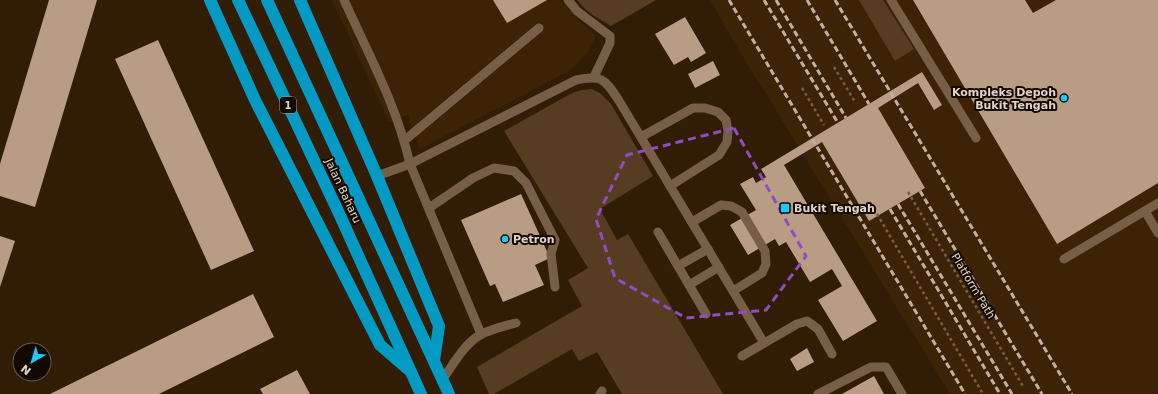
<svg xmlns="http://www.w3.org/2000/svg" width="1158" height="394" font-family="'DejaVu Sans',sans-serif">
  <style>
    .built { fill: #3d2305 }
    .green { fill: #563c21 }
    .building { fill: #b89d84 }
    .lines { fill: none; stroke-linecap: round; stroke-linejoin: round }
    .path { stroke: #715f4c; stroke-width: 2.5; stroke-dasharray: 3 3; stroke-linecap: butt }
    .lane { stroke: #775f47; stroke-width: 9 }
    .highway { stroke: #049ac3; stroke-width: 12 }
    .rail { stroke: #c0b0a1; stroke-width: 3; stroke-dasharray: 6 3; stroke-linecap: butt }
    .marked { fill: none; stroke: #8f4dc0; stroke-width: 3; stroke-dasharray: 8 5; stroke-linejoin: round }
    .poi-dot { fill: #1ec9fd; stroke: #120902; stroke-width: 1.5 }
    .labels { text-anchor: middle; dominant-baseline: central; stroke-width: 4; stroke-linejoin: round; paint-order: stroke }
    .shield { fill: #120902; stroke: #a3968b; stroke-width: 1 }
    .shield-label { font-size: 10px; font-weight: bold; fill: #e1d3c6 }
    .poi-label { font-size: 11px; font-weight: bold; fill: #e1d3c6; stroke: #120902; text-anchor: start }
    .street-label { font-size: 11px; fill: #e1d3c6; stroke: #120902 }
  </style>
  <rect width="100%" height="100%" fill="#311c06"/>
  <g class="built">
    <polygon points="332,0 560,0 596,36 588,52 569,71 420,149 408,115 389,122"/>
    <polygon points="710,0 1158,0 1158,394 950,394 739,50"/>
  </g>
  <g class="green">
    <path d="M 577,0 L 656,0 L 611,26 C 599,19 586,12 577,0 Z"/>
    <polygon points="859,0 883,0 914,49 895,61"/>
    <polygon points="592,89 601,94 611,104 653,176 600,209 617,240 628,234 723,394 622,394 597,352 579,361 572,349 494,394 489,394 477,367 582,306 568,280 588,268 504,131 572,93 582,90"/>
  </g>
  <g class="building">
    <polygon points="49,0 97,0 35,207 0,196 0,164"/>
    <polygon points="493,0 547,0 507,23"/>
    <polygon points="913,0 1025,0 1033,13 1056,0 1158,0 1158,183 1057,244"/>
    <polygon points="685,17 706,53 691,62 688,57 674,65 655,34"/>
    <polygon points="158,40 254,251 211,270 115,59"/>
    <polygon points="713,61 720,75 695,88 688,74"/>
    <polygon points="922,72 942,105 934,110 918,83 878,108 925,188 869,221 822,142 784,165 877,321 843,341 818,300 842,286 832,269 810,282 786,242 779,246 775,239 748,255 730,225 756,210 740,184 753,177 756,183 766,177 761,169"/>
    <polygon points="521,194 550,258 535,265 544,285 503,302 495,284 490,286 461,220"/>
    <polygon points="0,236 15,241 0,287"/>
    <polygon points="253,294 274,337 159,394 50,394"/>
    <polygon points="807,348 814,362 797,371 790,359"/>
    <polygon points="297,370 310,394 263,394 260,389"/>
    <polygon points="874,376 884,394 842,394"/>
  </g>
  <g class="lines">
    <g class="path">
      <polyline points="834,67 855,102"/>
      <polyline points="802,88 824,125"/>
      <polyline points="908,192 1024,388"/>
      <polyline points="877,214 983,394"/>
    </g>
    <g class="lane">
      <path d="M 344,0 C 368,53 397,106 410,164 L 481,334"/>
      <polyline points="568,0 577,11 610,36 610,43 594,77"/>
      <polyline points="891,0 976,138"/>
      <polyline points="641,137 693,108 705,108 718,112 726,120 728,131 727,142 719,155 670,186"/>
      <polyline points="405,140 539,28"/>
      <path d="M 377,176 L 410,164 L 576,80 C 601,75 604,78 618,99 L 764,343"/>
      <polyline points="429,208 473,178 494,168 514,171 526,183 555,240 551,254 555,287"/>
      <polyline points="1145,211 1158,233"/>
      <polyline points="692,222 721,205 731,206 742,212 765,251 766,264 762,273 733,291"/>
      <polyline points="658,232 706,314"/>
      <polyline points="1064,259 1158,203"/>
      <polyline points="678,266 708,249"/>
      <polyline points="689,285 719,267"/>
      <polyline points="742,356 797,324 807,321 818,329 832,354"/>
      <path d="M 442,380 C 453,365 464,344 480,335 C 491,329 504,326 516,323"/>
      <polyline points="600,394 602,391"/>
      <polyline points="818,394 871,367 886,367 902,394"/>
    </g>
    <g class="highway">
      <polyline points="210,0 255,100 380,345 409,370"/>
      <polyline points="238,0 337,209 421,394"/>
      <polyline points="267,0 449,394"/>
      <polyline points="300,0 377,176 439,326 434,361"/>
    </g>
    <g class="rail">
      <polyline points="729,0 965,394"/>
      <polyline points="764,0 838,123"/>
      <polyline points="776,0 846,118"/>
      <polyline points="807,0 869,104"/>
      <polyline points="835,0 1072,394"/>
      <polyline points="920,191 1042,394"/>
      <polyline points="898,204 1012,394"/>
      <polyline points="890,209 1000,394"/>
    </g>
  </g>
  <path class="marked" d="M 734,128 L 806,256 L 766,310 L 686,318 L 615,278 L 596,219 L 627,155 Z"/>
  <g class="poi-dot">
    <circle cx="1064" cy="98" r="4"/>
    <rect x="780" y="203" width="10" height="10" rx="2"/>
    <circle cx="505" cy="239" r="4"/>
  </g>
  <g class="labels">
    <rect class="shield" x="280" y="97" width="16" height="16" rx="3"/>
    <g class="shield-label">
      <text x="288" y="105">1</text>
    </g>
    <g class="poi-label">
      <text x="1056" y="92" text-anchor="end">Kompleks Depoh<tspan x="1056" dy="13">Bukit Tengah</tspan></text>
      <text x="794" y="208">Bukit Tengah</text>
      <text x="513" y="239">Petron</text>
    </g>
    <g class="street-label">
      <text transform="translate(343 191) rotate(65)">Jalan Baharu</text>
      <text transform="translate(973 286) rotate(59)">Platform Path</text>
    </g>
  </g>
  <g transform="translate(32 362) rotate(218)"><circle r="19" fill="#120902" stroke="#655a50"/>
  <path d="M0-3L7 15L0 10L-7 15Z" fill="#1ec9fd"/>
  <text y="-6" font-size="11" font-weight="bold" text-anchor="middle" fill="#e1d3c6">N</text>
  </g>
</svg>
